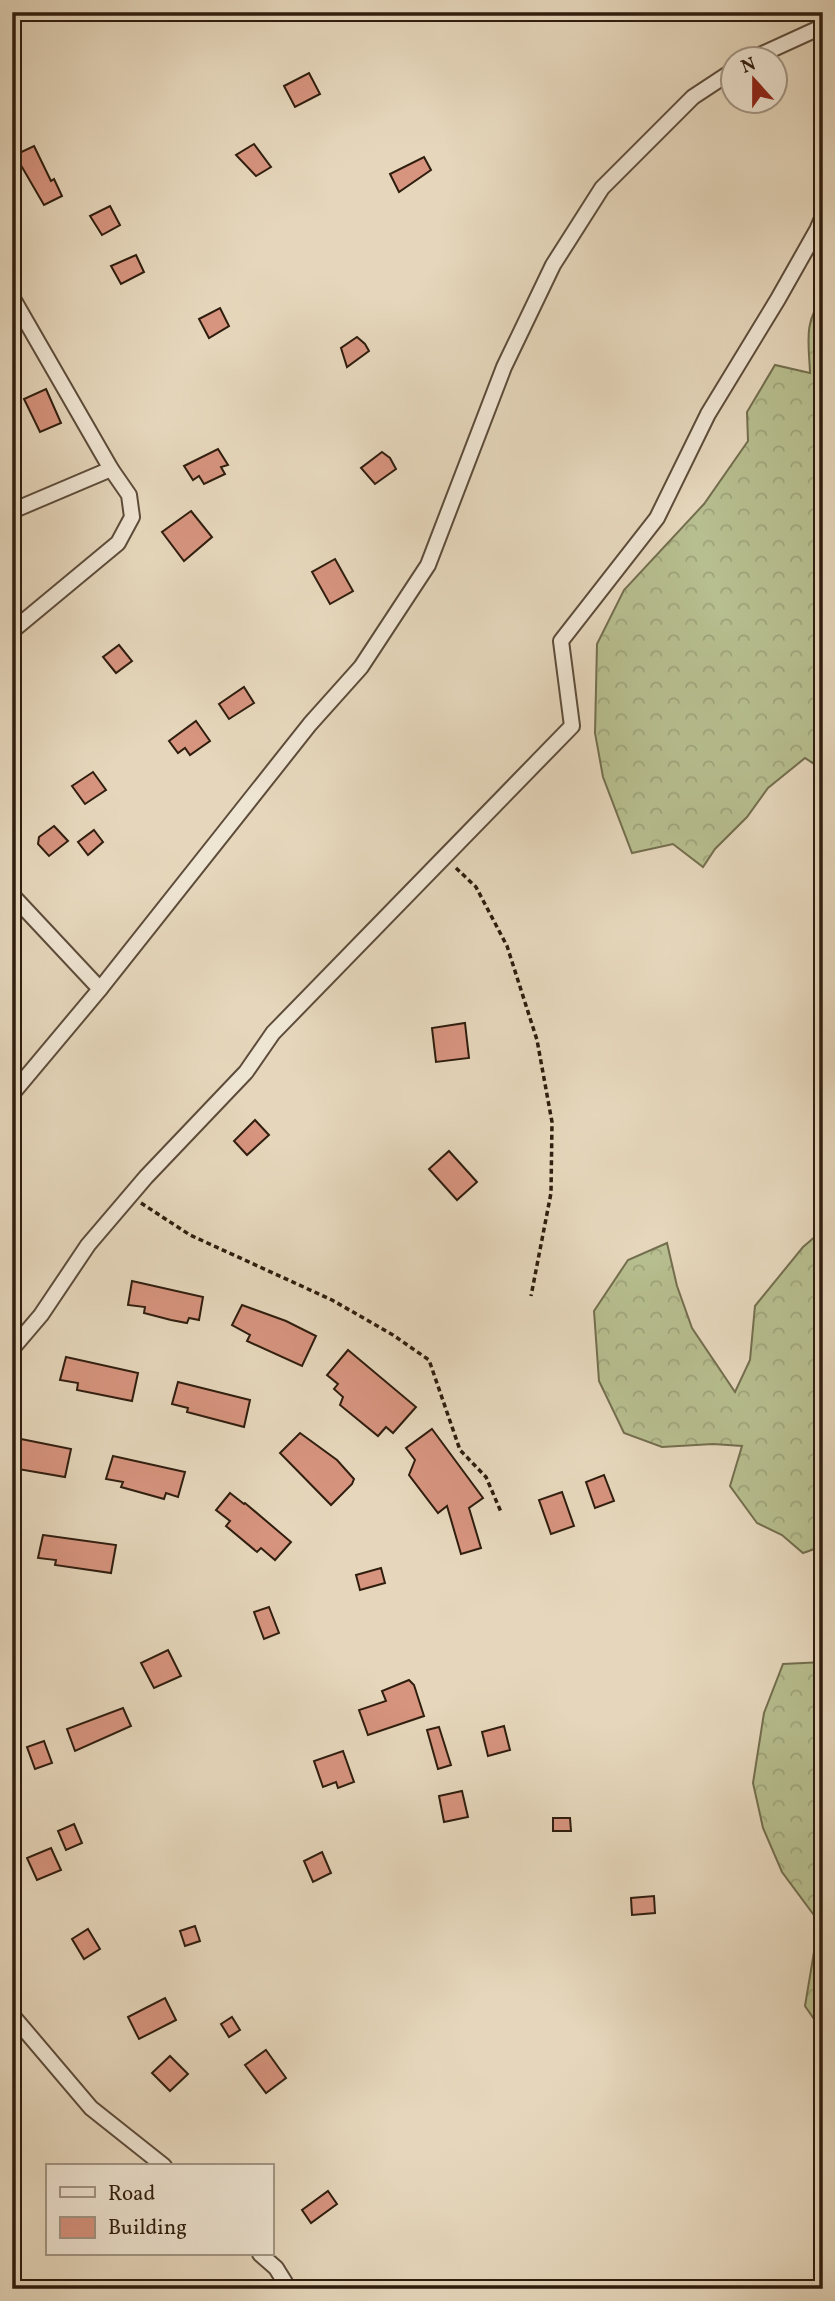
<svg xmlns="http://www.w3.org/2000/svg" width="835" height="2301" font-family="Vollkorn,serif">
  <style>
    .forest { fill: url(#forest-crowns); stroke: #736e4e; stroke-width: 2 }
    .building { fill: #d7947f; stroke: #2f1d0e; stroke-width: 2 }
    .lines { fill: none; stroke-linecap: round; stroke-linejoin: round }
    .street-casing { stroke: #5d4c3a; stroke-width: 18 }
    .path { stroke: #2f1d0e; stroke-width: 3.5; stroke-dasharray: 5 3.5; stroke-linecap: butt }
    .street { stroke: #efe5d3; stroke-width: 14 }
  </style>
  <defs>
    <pattern id="forest-crowns" width="20" height="18" patternUnits="userSpaceOnUse" patternTransform="scale(1.75)"><rect width="20" height="18" fill="#b7be8f"/><path d="M2 6a3 3 0 1 1 6 0M12 15a3 3 0 1 1 6 0" fill="none" stroke="#9ea37a"/></pattern>
  </defs>
  <rect width="100%" height="100%" fill="#e6d7bc"/>
  <filter id="stains"><feTurbulence type="fractalNoise" baseFrequency=".00286" numOctaves="4"/><feColorMatrix values="0 0 0 0 .2 0 0 0 0 .09 0 0 0 0 .02 0 0 0 .5 -.17"/></filter>
  <radialGradient id="worn" r=".72"><stop offset=".6" stop-color="#630" stop-opacity="0"/><stop offset="1" stop-color="#630" stop-opacity=".3"/></radialGradient>
  <g class="forest">
    <path d="M 823,298 L 823,770 L 805,758 L 768,788 L 747,817 L 715,849 L 703,867 L 673,844 L 632,853 L 603,777 L 595,733 L 597,644 L 624,590 L 704,504 L 748,441 L 747,412 L 775,365 L 810,373 C 809,344 803,322 823,298 Z"/>
    <polygon points="823,1230 823,1546 803,1553 782,1535 757,1523 730,1486 742,1446 713,1444 662,1447 624,1433 599,1381 594,1311 628,1260 667,1243 677,1286 692,1328 735,1392 750,1360 755,1306 803,1247"/>
    <polygon points="823,1662 823,2032 805,2006 819,1922 782,1872 763,1828 753,1783 764,1713 783,1664"/>
  </g>
  <g class="building">
    <polygon points="309,73 320,94 295,107 284,86"/>
    <polygon points="254,144 271,167 256,176 236,155"/>
    <polygon points="34,146 51,181 54,179 62,196 44,205 15,155"/>
    <polygon points="424,157 431,170 399,192 390,174"/>
    <polygon points="110,206 120,225 102,235 90,216"/>
    <polygon points="136,255 144,272 121,284 111,266"/>
    <polygon points="220,308 229,326 209,338 199,319"/>
    <polygon points="357,337 365,344 369,351 347,367 341,348"/>
    <polygon points="46,389 61,423 40,432 24,399"/>
    <polygon points="218,449 228,465 221,467 225,474 204,484 199,476 193,480 184,466"/>
    <polygon points="382,452 390,458 396,469 375,484 361,468"/>
    <polygon points="191,511 212,537 184,561 162,532"/>
    <polygon points="335,559 353,591 330,604 312,572"/>
    <polygon points="119,645 132,661 116,673 103,657"/>
    <polygon points="244,687 254,703 229,719 219,704"/>
    <polygon points="196,721 210,741 190,755 185,748 178,753 169,741"/>
    <polygon points="93,772 106,790 85,804 72,786"/>
    <polygon points="54,826 68,841 49,856 38,844 39,837"/>
    <polygon points="94,830 103,842 88,855 78,842"/>
    <polygon points="465,1023 469,1058 436,1062 432,1028"/>
    <polygon points="255,1120 269,1135 247,1155 234,1141"/>
    <polygon points="449,1151 477,1182 457,1200 429,1169"/>
    <polygon points="132,1281 203,1297 199,1320 189,1318 187,1323 171,1320 144,1313 145,1307 128,1305"/>
    <polygon points="242,1305 286,1321 316,1336 302,1366 247,1341 250,1335 232,1325"/>
    <polygon points="348,1350 416,1407 393,1433 386,1427 378,1436 340,1405 343,1397 334,1389 338,1384 327,1375"/>
    <polygon points="66,1357 138,1373 132,1401 77,1390 78,1383 60,1380"/>
    <polygon points="178,1382 250,1400 244,1427 187,1412 188,1408 172,1404"/>
    <polygon points="432,1429 483,1498 469,1508 481,1548 461,1554 447,1506 438,1513 409,1475 415,1460 406,1448"/>
    <polygon points="300,1433 337,1460 354,1479 352,1484 331,1505 280,1453"/>
    <polygon points="16,1438 71,1449 65,1477 12,1468 12,1439"/>
    <polygon points="113,1456 185,1472 178,1497 166,1493 164,1499 121,1487 123,1482 106,1479"/>
    <polygon points="604,1475 614,1501 595,1508 586,1482"/>
    <polygon points="562,1492 574,1526 551,1534 539,1500"/>
    <polygon points="230,1493 244,1504 245,1503 291,1542 275,1560 261,1548 257,1552 226,1526 230,1521 216,1510"/>
    <polygon points="43,1535 116,1545 111,1573 55,1565 56,1560 38,1558"/>
    <polygon points="381,1568 385,1583 360,1590 356,1575"/>
    <polygon points="269,1607 279,1633 264,1639 254,1612"/>
    <polygon points="168,1650 181,1676 154,1688 141,1663"/>
    <polygon points="409,1680 414,1685 424,1716 368,1735 359,1710 386,1701 382,1691"/>
    <polygon points="123,1708 131,1726 75,1751 67,1729"/>
    <polygon points="504,1726 510,1750 488,1756 482,1732"/>
    <polygon points="439,1727 451,1765 438,1769 427,1730"/>
    <polygon points="44,1741 52,1763 35,1769 27,1747"/>
    <polygon points="343,1751 354,1782 338,1788 336,1782 323,1787 314,1761"/>
    <polygon points="462,1791 468,1817 444,1822 439,1796"/>
    <polygon points="553,1818 570,1818 571,1831 553,1831"/>
    <polygon points="74,1824 82,1843 66,1850 58,1831"/>
    <polygon points="51,1848 61,1870 37,1880 27,1858"/>
    <polygon points="322,1852 331,1873 313,1882 304,1861"/>
    <polygon points="654,1896 655,1913 632,1915 631,1898"/>
    <polygon points="195,1926 200,1941 185,1946 180,1931"/>
    <polygon points="88,1929 100,1949 84,1959 72,1939"/>
    <polygon points="165,1998 176,2020 139,2039 128,2017"/>
    <polygon points="232,2017 240,2030 229,2037 221,2024"/>
    <polygon points="266,2050 286,2078 266,2093 245,2065"/>
    <polygon points="170,2056 188,2074 170,2091 152,2073"/>
    <polygon points="328,2191 337,2204 311,2223 302,2210"/>
  </g>
  <g class="lines">
    <g class="street-casing">
      <g id="street">
        <polyline points="749,60 817,29"/>
        <polyline points="12,297 111,469 129,495 132,517 118,543 12,631"/>
        <polyline points="12,511 111,469"/>
        <polyline points="12,895 100,989"/>
        <polyline points="12,1094 100,989 310,724 361,667 428,565 504,367 553,265 602,188 693,97 734,70"/>
        <polyline points="12,1349 41,1315 88,1245 146,1177 246,1072 273,1033 572,726 561,641 657,518 708,414 778,299 817,230 823,216"/>
        <polyline points="12,2015 91,2108 164,2166"/>
        <polyline points="260,2254 276,2268 289,2289"/>
      </g>
    </g>
    <g class="path">
      <polyline points="456,868 476,887 507,946 537,1040 552,1122 551,1193 531,1296"/>
      <polyline points="141,1203 190,1235 332,1300 393,1335 429,1360 460,1450 486,1477 501,1512"/>
    </g>
    <use href="#street" class="street"/>
  </g>
  <rect width="835" height="2301" fill="none" stroke="#e6d7bc" stroke-width="42"/>
  <rect x="14" y="14" width="807" height="2273" fill="none" stroke="#2f1d0e" stroke-width="3.5"/>
  <rect x="21" y="21" width="793" height="2259" fill="none" stroke="#2f1d0e" stroke-width="2"/>
  <rect x="46" y="2164" width="228" height="91" fill="#efe5d3" stroke="#a29584" stroke-width="2"/>
  <rect x="60" y="2187" width="35" height="10" fill="#efe5d3" stroke="#a29584" stroke-width="2"/>
  <text x="108" y="2200" font-size="21" fill="#2f1d0e">Road</text>
  <rect x="60" y="2217" width="35" height="21" fill="#d7947f" stroke="#a29584" stroke-width="2"/>
  <text x="108" y="2234" font-size="21" fill="#2f1d0e">Building</text>
  <g transform="translate(754 80) rotate(339)"><circle r="33" fill="#efe5d3" stroke="#a29584" stroke-width="2"/>
  <path d="M0-5L12 26L0 18L-12 26Z" fill="#8f2418"/>
  <text y="-10" font-size="19" font-weight="bold" text-anchor="middle" fill="#2f1d0e">N</text>
  </g>
  <rect width="100%" height="100%" filter="url(#stains)"/>
  <rect width="100%" height="100%" fill="url(#worn)"/>
</svg>
